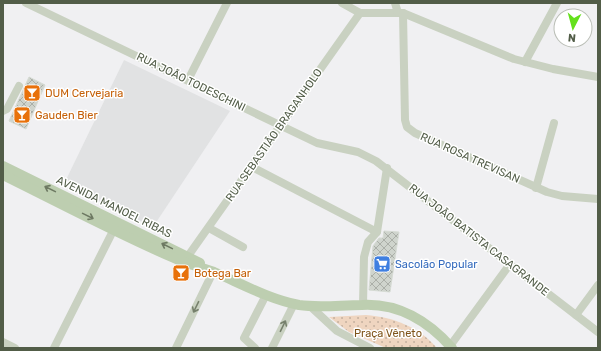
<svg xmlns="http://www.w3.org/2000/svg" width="601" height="351" font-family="Rubik,sans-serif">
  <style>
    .education { fill: #e1e2e3 }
    .park { fill: url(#park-dots) }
    .building { fill: url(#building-cross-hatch); stroke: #d6dbd4 }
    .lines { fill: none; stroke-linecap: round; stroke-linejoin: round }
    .minor { stroke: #c9d1c1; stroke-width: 8 }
    .major { stroke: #bdceb0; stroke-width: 10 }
    .oneway { stroke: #6d7962 }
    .oneway2 { stroke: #76806c }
    .labels { text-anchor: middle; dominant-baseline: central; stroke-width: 3; stroke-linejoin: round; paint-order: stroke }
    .street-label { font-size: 11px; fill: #525d48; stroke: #fff }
    .food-label { font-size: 11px; fill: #c56008; stroke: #fff; text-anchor: start }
    .shop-label { font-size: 11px; fill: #366cbe; stroke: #fff; text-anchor: start }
    .park-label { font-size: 11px; fill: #7e5319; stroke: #fff }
  </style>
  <defs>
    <pattern id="park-dots" width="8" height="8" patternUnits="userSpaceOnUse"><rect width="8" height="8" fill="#efd5c0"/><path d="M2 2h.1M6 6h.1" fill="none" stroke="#c4b09e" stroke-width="1.8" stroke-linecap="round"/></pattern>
    <pattern id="building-cross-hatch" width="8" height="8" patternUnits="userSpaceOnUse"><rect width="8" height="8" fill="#cfd4cd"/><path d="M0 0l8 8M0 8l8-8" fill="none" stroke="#abafa8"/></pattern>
  </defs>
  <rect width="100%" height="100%" fill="#f0f0f2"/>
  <polygon class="education" points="124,60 230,111 153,227 63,186"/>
  <path class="park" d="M 366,315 C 393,317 419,327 437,348 L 386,348 L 349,332 L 329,317 Z"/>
  <g class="building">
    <polygon points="29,77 45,85 26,129 9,121"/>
    <polygon points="384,231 399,232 390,292 369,290 373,246 379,238 383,238"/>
  </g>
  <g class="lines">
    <g class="minor">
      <polyline points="26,3 317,143 358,152 376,161 598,332"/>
      <polyline points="342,3 360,13 403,13 514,59 553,69 598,77"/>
      <polyline points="395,3 398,13"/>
      <polyline points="403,13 405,120 407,127 415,133 547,192 562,196 598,199"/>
      <polyline points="525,62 557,3"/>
      <polyline points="188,80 227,3"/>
      <polyline points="3,111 7,109 19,86"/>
      <polyline points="252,167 377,232"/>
      <polyline points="536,188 554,123"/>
      <polyline points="209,228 243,247"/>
      <polyline points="188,256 360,13"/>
      <polyline points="363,305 364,257 368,242 377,232 387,168"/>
      <polyline points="310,306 337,331 370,348"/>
      <polyline points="576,315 598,285"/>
      <polyline points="3,342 15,348"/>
      <polyline points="450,346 510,264"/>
      <polyline points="54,348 114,229"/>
      <polyline points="176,348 213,272"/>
      <polyline points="255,348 244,338 266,295"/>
      <polyline points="272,348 294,304"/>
    </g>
    <g class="major">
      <polyline points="3,166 200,263"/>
      <path d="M 3,175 C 60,203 116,233 174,258 C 187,264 201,267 214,272 C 242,284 269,299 299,305 C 320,308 341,305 362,305 C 399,303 428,321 452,348"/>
    </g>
  </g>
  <defs><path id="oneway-shaft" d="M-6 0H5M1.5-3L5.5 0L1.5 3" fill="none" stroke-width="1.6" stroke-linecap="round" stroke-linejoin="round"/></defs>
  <g class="oneway">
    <use href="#oneway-shaft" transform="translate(50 189) rotate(-154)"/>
    <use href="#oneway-shaft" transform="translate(88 216) rotate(26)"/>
    <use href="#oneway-shaft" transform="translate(167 246) rotate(-154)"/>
  </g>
  <g class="oneway2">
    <use href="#oneway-shaft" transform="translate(196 307) rotate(116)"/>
    <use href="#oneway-shaft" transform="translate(283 326) rotate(-64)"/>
  </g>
  <defs>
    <g id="bar-square" transform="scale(0.9)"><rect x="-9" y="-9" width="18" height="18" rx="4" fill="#e8710a" stroke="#fff"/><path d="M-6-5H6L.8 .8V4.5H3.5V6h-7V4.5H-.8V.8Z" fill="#fff"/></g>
    <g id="supermarket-square" transform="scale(0.9)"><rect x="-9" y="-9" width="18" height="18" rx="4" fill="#3f7fe0" stroke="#fff"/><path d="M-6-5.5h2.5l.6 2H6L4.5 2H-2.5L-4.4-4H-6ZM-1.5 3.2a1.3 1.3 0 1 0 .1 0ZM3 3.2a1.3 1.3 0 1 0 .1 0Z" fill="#fff"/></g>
  </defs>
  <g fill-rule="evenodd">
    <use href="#bar-square" x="32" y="93"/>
    <use href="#bar-square" x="22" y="115"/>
    <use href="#supermarket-square" x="382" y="264"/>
    <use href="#bar-square" x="181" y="273"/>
  </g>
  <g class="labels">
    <g class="street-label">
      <text transform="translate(191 82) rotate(26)">RUA JOÃO TODESCHINI</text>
      <text transform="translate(274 135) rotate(-55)">RUA SEBASTIÃO BRAGANHOLO</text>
      <text transform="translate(470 158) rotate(24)">RUA ROSA TREVISAN</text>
      <text transform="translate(114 207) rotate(26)">AVENIDA MANOEL RIBAS</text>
      <text transform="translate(479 240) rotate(38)">RUA JOÃO BATISTA CASAGRANDE</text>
    </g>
    <g class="food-label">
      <text x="45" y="93">DUM Cervejaria</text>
      <text x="35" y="115">Gauden Bier</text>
      <text x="194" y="273">Botega Bar</text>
    </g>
    <g class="shop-label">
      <text x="395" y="264">Sacolão Popular</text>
    </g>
    <g class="park-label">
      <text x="388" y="333">Praça Vêneto</text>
    </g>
  </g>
  <rect width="601" height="351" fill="none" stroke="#525d48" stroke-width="8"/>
  <g transform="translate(573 28) rotate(186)"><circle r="19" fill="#ffffff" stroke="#babeb6"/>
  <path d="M0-3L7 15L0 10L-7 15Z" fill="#64e01c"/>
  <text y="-6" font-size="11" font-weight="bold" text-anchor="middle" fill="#525d48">N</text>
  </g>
</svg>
